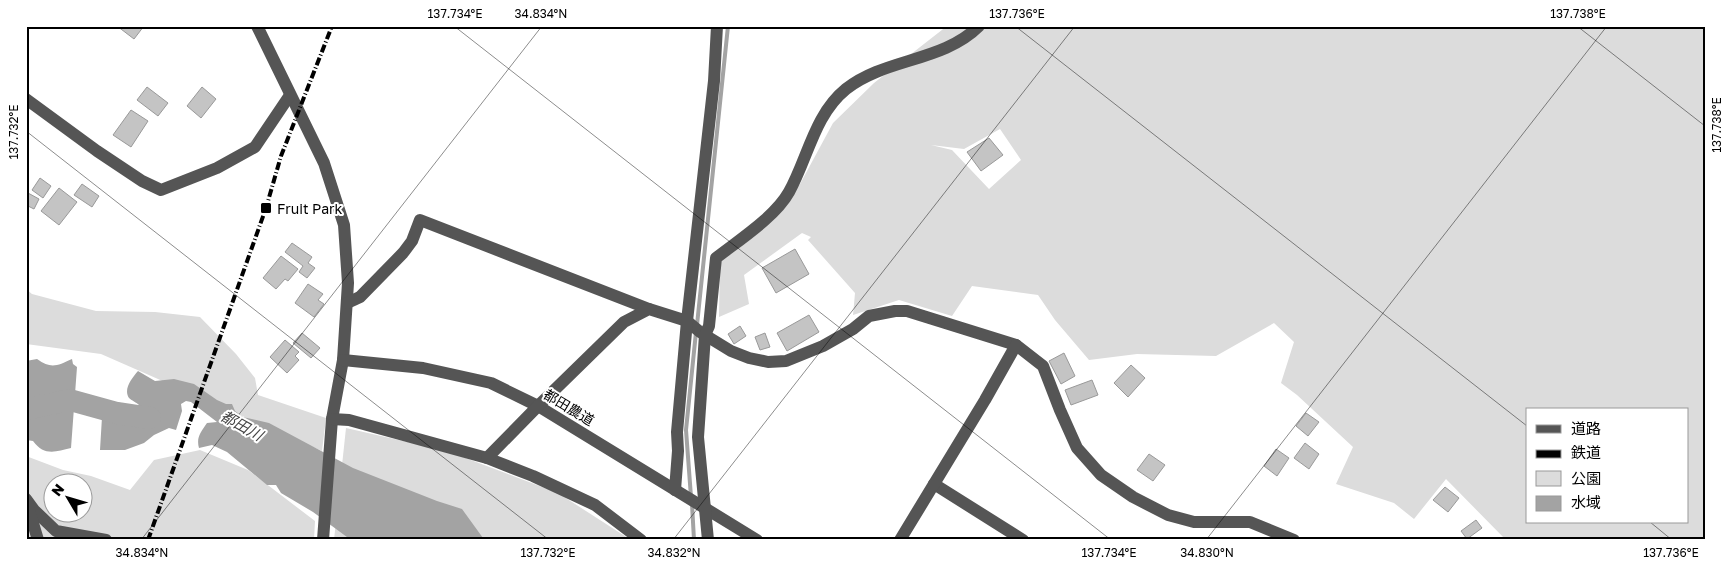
<svg xmlns="http://www.w3.org/2000/svg" width="1731" height="566" font-family="'Golos Text','Noto Sans JP',sans-serif">
  <style>
    .green { fill: #dcdcdc; fill-rule: evenodd }
    .water { fill: #a3a3a3 }
    .lines { fill: none; stroke-linecap: round; stroke-linejoin: round }
    .stream { stroke: #a3a3a3; stroke-width: 4 }
    .river { stroke: #a3a3a3; stroke-width: 22 }
    .building { fill: #c4c4c4; stroke: #999 }
    .minor { stroke: #555; stroke-width: 12 }
    .rail { stroke: #000; stroke-width: 4; stroke-dasharray: 8 2.5 1 2.5; stroke-linecap: butt }
    .ticks { fill: none; stroke: #000; stroke-width: 1; stroke-opacity: 0.45 }
    .poi-dot { fill: #000; stroke: #fff; stroke-width: 2 }
    .labels { text-anchor: middle; dominant-baseline: central; stroke-width: 4; stroke-linejoin: round; paint-order: stroke }
    .poi-label { font-size: 14px; fill: #000; stroke: #fff; text-anchor: start }
    .street-label { font-size: 14px; fill: #000; stroke: #fff }
    .water-label { font-size: 15px; font-style: italic; fill: #444; stroke: #fff }
    .neatline { fill: none; stroke: #000; stroke-width: 2 }
    .ticks-label { font-size: 12px; text-anchor: middle; fill: #000 }
  </style>
  <rect width="100%" height="100%" fill="#fff"/>
  <g class="green">
    <path d="M 947,26 L 1705,26 L 1705,540 L 1506,540 L 1446,479 L 1414,519 L 1394,503 L 1336,484 L 1353,447 L 1297,395 L 1281,383 L 1294,342 L 1274,323 L 1216,356 L 1137,354 L 1089,360 L 1055,320 L 1038,295 L 972,286 L 952,316 L 899,300 L 853,315 L 855,293 L 808,240 L 811,237 L 802,233 L 744,275 L 749,304 L 719,317 L 720,259 L 800,184 L 833,123 L 874,83 ZM 1000,129 L 1021,160 L 989,189 L 952,150 L 931,145 L 964,149 ZM 1527,410 L 1687,410 L 1687,522 L 1527,522 Z"/>
    <polygon points="26,289 32,294 96,311 155,312 200,317 236,354 255,378 258,395 326,418 322,451 101,354 26,344"/>
    <polygon points="346,428 447,451 558,493 631,540 334,540"/>
    <path d="M 200,450 L 248,470 L 315,521 L 314,540 L 26,540 L 26,456 L 63,470 L 91,476 L 130,490 L 154,460 ZM 52,484 L 82,484 L 82,514 L 52,514 Z"/>
  </g>
  <g class="water">
    <path d="M 37,359 C 51,369 57,366 72,359 L 73,364 L 77,367 L 71,448 C 55,452 44,456 33,441 L 26,440 L 26,361 Z"/>
    <path d="M 138,371 L 155,381 L 174,379 L 194,384 L 217,400 L 226,404 L 232,404 L 235,411 L 243,417 L 269,423 L 353,468 L 437,501 L 462,509 L 483,538 L 481,540 L 351,540 L 313,512 L 281,493 L 276,485 L 267,485 L 227,452 L 212,445 L 199,448 C 196,437 201,432 207,423 L 217,422 L 191,402 L 186,401 L 181,404 L 182,411 L 176,430 L 169,428 L 154,435 L 144,443 L 125,450 L 100,450 L 102,417 L 135,413 L 139,405 C 137,403 131,400 129,398 C 123,389 132,378 138,371 Z"/>
  </g>
  <g class="lines">
    <g class="stream">
      <polyline points="697,325 728,26"/>
      <polyline points="691,497 686,430 696,332"/>
      <polyline points="692,504 694,540"/>
    </g>
    <polyline class="river" points="26,409 70,400 117,413 150,418"/>
  </g>
  <g class="building">
    <polygon points="117,26 144,26 134,39"/>
    <polygon points="147,87 168,103 158,116 137,100"/>
    <polygon points="202,87 216,99 201,118 187,106"/>
    <polygon points="131,110 148,121 131,147 113,135"/>
    <polygon points="989,138 1003,155 981,171 967,152"/>
    <polygon points="40,178 51,186 43,198 32,190"/>
    <polygon points="82,184 99,196 92,207 74,195"/>
    <polygon points="59,188 77,202 59,225 41,211"/>
    <polygon points="28,193 39,199 34,209 26,205"/>
    <polygon points="292,243 312,257 308,263 315,268 307,278 299,272 303,266 285,252"/>
    <polygon points="795,249 809,274 776,293 762,268"/>
    <polygon points="281,256 298,269 288,281 285,279 276,289 263,278"/>
    <polygon points="308,284 323,294 318,300 324,304 314,317 295,303"/>
    <polygon points="809,315 819,332 787,351 777,333"/>
    <polygon points="740,326 746,336 734,344 728,334"/>
    <polygon points="302,333 320,348 311,358 293,343"/>
    <polygon points="765,333 770,347 760,350 755,337"/>
    <polygon points="285,340 299,352 295,356 299,360 287,373 270,357"/>
    <polygon points="1064,353 1075,376 1061,384 1049,361"/>
    <polygon points="1131,365 1145,378 1128,397 1114,383"/>
    <polygon points="1092,380 1098,395 1071,405 1065,390"/>
    <polygon points="1306,413 1319,422 1308,436 1296,426"/>
    <polygon points="1305,443 1319,454 1309,469 1294,458"/>
    <polygon points="1276,449 1289,458 1277,476 1264,466"/>
    <polygon points="1149,454 1165,465 1153,481 1137,470"/>
    <polygon points="1445,487 1459,498 1448,512 1433,500"/>
    <polygon points="1476,520 1482,528 1467,539 1461,531"/>
  </g>
  <g class="lines">
    <g class="minor">
      <polyline points="257,26 324,163 344,225 348,283 343,360 332,419 323,540"/>
      <polyline points="26,99 97,151 142,181 161,190 217,168 255,147 290,95"/>
      <polyline points="347,303 360,297 403,253 412,241 420,220 649,309"/>
      <polyline points="343,360 423,368 491,383 538,406 757,540"/>
      <polyline points="332,419 349,420 487,458 533,476 595,505 641,540"/>
      <polyline points="487,458 538,406 624,322 649,309 687,321 700,332 731,351 749,358 768,362 786,361 823,346 853,329 869,316 895,311 907,311 1016,345 1043,366 1060,410 1077,448 1101,475 1133,497 1168,515 1194,522 1250,522 1294,540"/>
      <polyline points="934,484 1023,540"/>
      <polyline points="675,490 678,451 677,432 687,321 714,81 717,26"/>
      <polyline points="26,499 34,510 56,531 106,540"/>
      <polyline points="27,503 38,540"/>
      <path d="M 708,540 L 698,437 L 705,335 L 709,326 L 716,258 C 739,240 775,217 789,192 C 808,158 814,115 846,89 C 885,58 943,62 979,26"/>
      <polyline points="900,540 985,400 1016,345"/>
    </g>
    <polyline class="rail" points="148,540 266,208 281,156 332,26"/>
  </g>
  <path class="ticks" d="M 454,26 L 1111,540M 1015,26 L 1527,426M 1577,26 L 1705,126M 26,131 L 549,540M 1650,522 L 1672,540M 141,540 L 542,26M 673,540 L 1075,26M 1206,540 L 1607,26"/>
  <rect class="poi-dot" x="260" y="202" width="12" height="12" rx="2.5"/>
  <g class="labels">
    <g class="poi-label">
      <text x="277" y="208">Fruit Park</text>
    </g>
    <g class="street-label">
      <text transform="translate(569 407) rotate(31)">都田農道</text>
    </g>
    <g class="water-label">
      <text transform="translate(242 425) rotate(29)">都田川</text>
    </g>
  </g>
  <rect width="1731" height="566" fill="none" stroke="#ffffff" stroke-width="55"/>
  <rect x="1526" y="408" width="162" height="115" fill="#ffffff" stroke="#999999"/>
  <rect x="1536" y="425" width="25" height="8" fill="#555555" stroke="#999999"/>
  <text x="1571" y="434" font-size="15" fill="#000000">道路</text>
  <rect x="1536" y="450" width="25" height="8" fill="#000000" stroke="#999999"/>
  <text x="1571" y="458" font-size="15" fill="#000000">鉄道</text>
  <rect x="1536" y="471" width="25" height="15" fill="#dcdcdc" stroke="#999999"/>
  <text x="1571" y="484" font-size="15" fill="#000000">公園</text>
  <rect x="1536" y="496" width="25" height="15" fill="#a3a3a3" stroke="#999999"/>
  <text x="1571" y="508" font-size="15" fill="#000000">水域</text>
  <g transform="translate(68 498) rotate(308)"><circle r="24" fill="#ffffff" stroke="#999999"/>
  <path d="M0-4L9 19L0 12L-9 19Z" fill="#000000"/>
  <text y="-8" font-size="14" font-weight="bold" text-anchor="middle" fill="#000000">N</text>
  </g>
  <rect x="28" y="28" width="1676" height="510" class="neatline"/>
  <g class="ticks-label">
    <text x="455" y="18">137.734°E</text>
    <text x="541" y="18">34.834°N</text>
    <text x="1017" y="18">137.736°E</text>
    <text x="1578" y="18">137.738°E</text>
    <text transform="translate(1717 125) rotate(-90)" y="4">137.738°E</text>
    <text transform="translate(14 132) rotate(-90)" y="4">137.732°E</text>
    <text x="142" y="557">34.834°N</text>
    <text x="548" y="557">137.732°E</text>
    <text x="674" y="557">34.832°N</text>
    <text x="1109" y="557">137.734°E</text>
    <text x="1207" y="557">34.830°N</text>
    <text x="1671" y="557">137.736°E</text>
  </g>
</svg>
